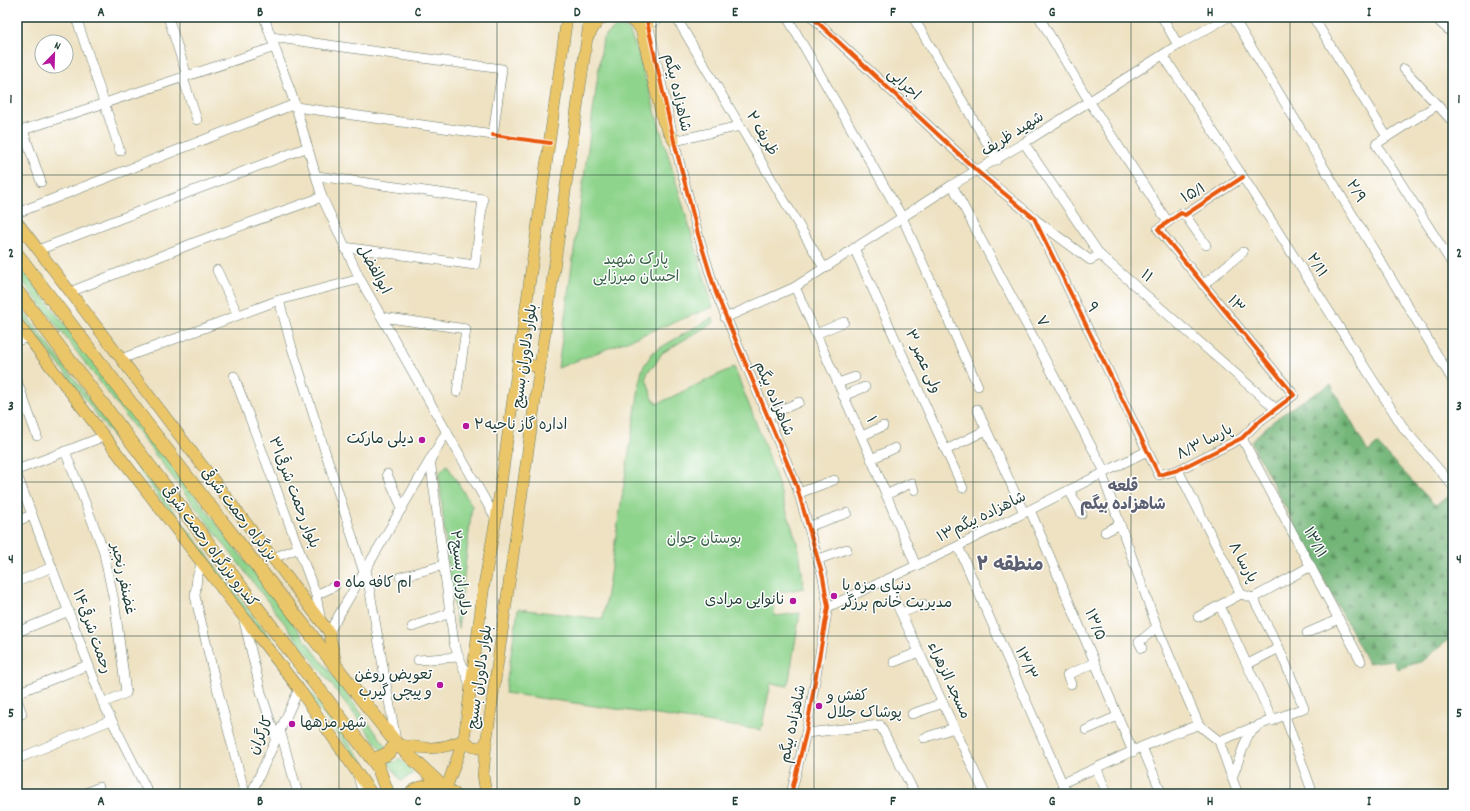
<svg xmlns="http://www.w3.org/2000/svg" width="1470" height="811" font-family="Dekko,'Playpen Sans Arabic',sans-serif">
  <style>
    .green { fill: #8fd48d; stroke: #578860 }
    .forest { fill: url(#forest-firs); stroke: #497a56 }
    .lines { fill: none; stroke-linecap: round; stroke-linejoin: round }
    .minor-casing { stroke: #677766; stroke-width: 10 }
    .major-casing { stroke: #677766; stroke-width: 12 }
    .highway-casing { stroke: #677766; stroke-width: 14 }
    .minor { stroke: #fff; stroke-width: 9 }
    .major { stroke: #ebc669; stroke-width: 11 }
    .highway { stroke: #ebc669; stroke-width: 13 }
    .cycleway-casing { stroke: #fff; stroke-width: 6 }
    .cycleway { stroke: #e8590c; stroke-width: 4 }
    .grid { fill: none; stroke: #1f3d34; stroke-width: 1; stroke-opacity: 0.55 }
    .poi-dot { fill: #b5179e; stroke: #fff; stroke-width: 1.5 }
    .labels { text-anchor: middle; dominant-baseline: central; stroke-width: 3; stroke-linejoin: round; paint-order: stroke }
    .street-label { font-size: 15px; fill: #1f3d34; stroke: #fff }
    .park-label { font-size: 15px; fill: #3b634a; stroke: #fff }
    .poi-label { font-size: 15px; fill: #1f3d34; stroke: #fff; text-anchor: start }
    .neighbourhood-label { font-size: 16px; font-weight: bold; fill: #5c6070; stroke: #fff }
    .district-label { font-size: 19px; font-weight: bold; fill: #5c6070; stroke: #fff }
    .neatline { fill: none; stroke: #1f3d34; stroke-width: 1.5 }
    .grid-label { font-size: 13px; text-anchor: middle; font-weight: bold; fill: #1f3d34 }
  </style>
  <defs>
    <pattern id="forest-firs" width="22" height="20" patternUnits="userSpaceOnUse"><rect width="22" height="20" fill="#73b678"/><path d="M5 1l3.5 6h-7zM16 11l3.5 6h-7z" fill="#5e9563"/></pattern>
  </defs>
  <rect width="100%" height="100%" fill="#fff"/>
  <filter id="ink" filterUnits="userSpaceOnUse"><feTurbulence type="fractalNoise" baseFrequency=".025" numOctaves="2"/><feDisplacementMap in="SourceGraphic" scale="8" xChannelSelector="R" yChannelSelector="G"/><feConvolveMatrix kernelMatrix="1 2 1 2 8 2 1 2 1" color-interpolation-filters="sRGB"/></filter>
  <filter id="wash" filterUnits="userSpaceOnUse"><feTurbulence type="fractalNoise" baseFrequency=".012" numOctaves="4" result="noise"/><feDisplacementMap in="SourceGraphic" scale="16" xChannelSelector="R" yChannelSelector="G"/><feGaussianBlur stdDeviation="0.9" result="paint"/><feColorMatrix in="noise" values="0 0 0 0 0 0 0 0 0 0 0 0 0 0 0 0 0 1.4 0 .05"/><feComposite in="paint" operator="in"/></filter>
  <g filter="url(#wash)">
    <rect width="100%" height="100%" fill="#eee2c3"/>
    <g class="green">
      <polygon points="618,25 629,30 637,50 713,307 558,368 603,38"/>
      <polygon points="17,262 387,747 383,752 17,274"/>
      <polygon points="17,303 371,772 369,776 17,309"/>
      <polygon points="713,317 714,322 662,353 654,366 648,371 646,378 652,397 657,404 734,367 769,456 799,549 804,588 772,594 775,616 800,613 788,686 771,683 761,730 505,693 518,609 603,619 642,369 653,352"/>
      <polygon points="447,465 472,506 458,629 449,578 439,473"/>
      <polygon points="399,758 414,773 401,781 388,762 395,762"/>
    </g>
    <path class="forest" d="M 1331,385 L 1368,452 L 1377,444 L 1435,505 L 1450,496 L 1453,500 L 1453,636 L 1423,661 L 1397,669 L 1393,660 L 1368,663 L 1251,442 C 1274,417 1301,401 1331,385 Z"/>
  </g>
  <g filter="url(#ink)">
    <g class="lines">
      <g class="minor-casing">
        <g id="minor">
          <polyline points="76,17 120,151"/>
          <polyline points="168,17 187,76"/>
          <polyline points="264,17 296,107 322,197 360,279 496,519"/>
          <polyline points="673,17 677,19 824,268"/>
          <polyline points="787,17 902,217 978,386"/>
          <polyline points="812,17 977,171 1034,218 1159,475 1178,470 1242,438 1256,424 1294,395 1158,229 1181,213 1185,215 1243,177"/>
          <polyline points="913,17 997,160"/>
          <polyline points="1039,17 1089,101 1168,222"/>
          <polyline points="1162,17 1178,45"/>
          <polyline points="1233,17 1453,381"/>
          <polyline points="1313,17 1387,137"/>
          <polyline points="1434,17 1453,34"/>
          <polyline points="647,18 674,141 698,234 716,293 796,484 823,577 828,607 806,733 791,794"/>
          <polyline points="648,25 661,17"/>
          <polyline points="271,37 502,69 493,135 296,107"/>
          <polyline points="1163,55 1243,177 1405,430 1453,486"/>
          <polyline points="1404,69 1453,122"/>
          <polyline points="183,78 197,120"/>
          <polyline points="1437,105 1376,144 1453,265"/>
          <polyline points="23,130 41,182"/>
          <polyline points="17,132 275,47"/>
          <polyline points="674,141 740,126"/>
          <polyline points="1024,143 1100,255 1276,409"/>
          <polyline points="317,176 483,199 475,265 344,247"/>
          <polyline points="952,185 1105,472"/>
          <polyline points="17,213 295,104"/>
          <polyline points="1185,215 1206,245"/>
          <polyline points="1036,220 1090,260 1100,255"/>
          <polyline points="854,248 963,488"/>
          <polyline points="38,250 308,147"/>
          <polyline points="217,270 238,315"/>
          <polyline points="1203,285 1243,252"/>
          <polyline points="795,287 866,446 916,566"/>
          <polyline points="70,292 196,242 322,197"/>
          <polyline points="279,300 292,348 364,573"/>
          <polyline points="382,317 466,329 457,392"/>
          <polyline points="725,318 795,287 952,185 1024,143 1178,45 1228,17"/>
          <polyline points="816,334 844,322"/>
          <polyline points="17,341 28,337"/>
          <polyline points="121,359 279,300 360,279"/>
          <polyline points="234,376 316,595 321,621"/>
          <polyline points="17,381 37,436"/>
          <polyline points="838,383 855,377"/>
          <polyline points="843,396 865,387"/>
          <polyline points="977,409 1024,513"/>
          <polyline points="767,416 799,402"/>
          <polyline points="862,436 883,426"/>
          <polyline points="1242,438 1361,661"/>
          <polyline points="946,450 986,430"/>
          <polyline points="65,451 103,549 115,606 126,693 103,703"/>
          <polyline points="430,459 454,644 471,687"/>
          <polyline points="871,459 895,448"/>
          <polyline points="17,470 105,436"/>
          <polyline points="1178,470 1241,594 1253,598 1279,648 1304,708 1259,725 1248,735 1232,778 1238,794"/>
          <polyline points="387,474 402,508"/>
          <polyline points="1102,474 1157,627 1199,725 1219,741 1232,778"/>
          <polyline points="17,475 103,703 149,794"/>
          <polyline points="1069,490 1082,514"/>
          <polyline points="799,493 834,480"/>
          <polyline points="886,495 911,483 915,490"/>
          <polyline points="1030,510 1133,752"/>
          <polyline points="17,521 32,515"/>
          <polyline points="810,526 847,513"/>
          <polyline points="1105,532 1120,524"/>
          <polyline points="958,546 1067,794"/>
          <polyline points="273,558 299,548"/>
          <polyline points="819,559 847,549"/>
          <polyline points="202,562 197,577 195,596 215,680 245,794"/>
          <polyline points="366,569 396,741"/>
          <polyline points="400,577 444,565"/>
          <polyline points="886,581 985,794"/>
          <polyline points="17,582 52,567"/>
          <polyline points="316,595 335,586"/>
          <polyline points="1253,598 1311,566"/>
          <polyline points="1220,606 1273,721"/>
          <polyline points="828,607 958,546 1147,451"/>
          <polyline points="902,613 923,604"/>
          <polyline points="243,617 261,692 276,739"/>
          <polyline points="1198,617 1241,594"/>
          <polyline points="412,627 450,613"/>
          <polyline points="17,632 69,611"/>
          <polyline points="329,632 447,431"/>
          <polyline points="1307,633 1339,619"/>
          <polyline points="1142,648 1139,642 1157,627"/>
          <polyline points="418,660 458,657"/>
          <polyline points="894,662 919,652"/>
          <polyline points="1248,664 1279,648"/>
          <polyline points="1071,684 1067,675 1095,663"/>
          <polyline points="17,693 88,665"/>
          <polyline points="17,699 22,714"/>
          <polyline points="912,714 943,703"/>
          <polyline points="1285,716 1313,794"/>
          <polyline points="280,730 298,794"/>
          <polyline points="1086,730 1118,716"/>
          <polyline points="806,733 880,725 915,794"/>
          <polyline points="924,738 954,728"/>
          <polyline points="1219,741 1252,728"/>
          <polyline points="1142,747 1162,794"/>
          <polyline points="17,759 111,720"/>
          <polyline points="1097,769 1107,794"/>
          <polyline points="358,776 363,794"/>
          <path d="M 1062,783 C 1108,764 1152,739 1199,725"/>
          <polyline points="83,794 99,787"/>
          <polyline points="251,794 299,689"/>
        </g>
      </g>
      <g class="major-casing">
        <g id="major">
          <polyline points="626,17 639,26 642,33 663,121 674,141"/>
          <polyline points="643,17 648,25"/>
          <polyline points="589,35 597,22 605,17"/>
          <polyline points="17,222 329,632 337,667"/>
          <polyline points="17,323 299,689 372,794"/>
          <polyline points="518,363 540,367"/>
          <path d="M 397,744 C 421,749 443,751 464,739 L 471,746 L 478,748 L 486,744"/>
          <polyline points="446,789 464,739 484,585 496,519 567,17"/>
          <polyline points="486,794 483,775 486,744 590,17"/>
        </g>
      </g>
      <g class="highway-casing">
        <g id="highway">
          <polyline points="17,254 205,500 397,744 443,787"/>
          <polyline points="17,291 378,767 388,794"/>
          <polyline points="373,760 387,754 397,744"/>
          <path d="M 410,794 C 423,783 441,785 454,794"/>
        </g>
      </g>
      <use href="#minor" class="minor"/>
      <use href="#major" class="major"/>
      <use href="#highway" class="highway"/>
      <g class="cycleway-casing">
        <g id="cycleway">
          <polyline points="646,17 674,141 698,234 716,293 796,484 823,577 828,607 806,733 791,794"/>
          <polyline points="812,17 977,171 1034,218 1159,475 1178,470 1242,438 1256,424 1294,395 1158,229 1181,213 1185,215 1243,177"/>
          <polyline points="493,135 550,143"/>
        </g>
      </g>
      <use href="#cycleway" class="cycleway"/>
    </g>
  </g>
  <path class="grid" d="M 180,17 L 180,794M 339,17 L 339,794M 497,17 L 497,794M 656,17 L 656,794M 814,17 L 814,794M 973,17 L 973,794M 1131,17 L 1131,794M 1290,17 L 1290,794M 17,175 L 1453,175M 17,329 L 1453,329M 17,482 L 1453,482M 17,636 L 1453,636"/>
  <g class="poi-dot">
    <circle cx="466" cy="426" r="4"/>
    <circle cx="422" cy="440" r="4"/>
    <circle cx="337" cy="584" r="4"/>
    <circle cx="834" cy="596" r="4"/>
    <circle cx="793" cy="601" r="4"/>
    <circle cx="440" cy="685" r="4"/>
    <circle cx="819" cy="706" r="4"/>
    <circle cx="292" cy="724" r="4"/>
  </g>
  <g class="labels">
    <g class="street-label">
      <text transform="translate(903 85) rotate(43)">اجرایی</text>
      <text transform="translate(676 93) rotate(77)">شاهزاده بیگم</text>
      <text transform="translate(761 134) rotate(60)">ظریف ۲</text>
      <text transform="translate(1013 135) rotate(-32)">شهید ظریف</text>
      <text transform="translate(1355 192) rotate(59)">۲/۹</text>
      <text transform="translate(1194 194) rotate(-30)">۱۵/۱</text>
      <text transform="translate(1316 266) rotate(58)">۲/۱۱</text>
      <text transform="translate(373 270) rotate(62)">ابوالفضل</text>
      <text transform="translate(1146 277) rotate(41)">۱۱</text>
      <text transform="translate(1235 305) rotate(50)">۱۳</text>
      <text transform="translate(1091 308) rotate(64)">۹</text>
      <text transform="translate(1041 322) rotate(62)">۷</text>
      <text transform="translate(526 356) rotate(-82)">بلوار دلاوران بسیج</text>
      <text transform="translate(922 362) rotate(66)">ولی عصر ۳</text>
      <text transform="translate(773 399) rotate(67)">شاهزاده بیگم</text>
      <text transform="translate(870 420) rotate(66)">۱</text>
      <text transform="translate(1205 443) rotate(-27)">۸/۳ پارسا</text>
      <text transform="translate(293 493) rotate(69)">بلوار رحمت شرقی۳۱</text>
      <text transform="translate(238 515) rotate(52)">بزرگراه رحمت شرقی</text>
      <text transform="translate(982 518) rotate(-26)">شاهزاده بیگم۱۳</text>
      <text transform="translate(1314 543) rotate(62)">۱۳/۱۱</text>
      <text transform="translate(209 547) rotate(53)">کندرو بزرگراه رحمت شرقی</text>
      <text transform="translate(1242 563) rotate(61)">۸ پارسا</text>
      <text transform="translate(459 573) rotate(83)">دلاوران بسیج۲</text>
      <text transform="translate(122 579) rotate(78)">غضنفر رنجبر</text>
      <text transform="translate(1094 625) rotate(67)">۱۳/۵</text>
      <text transform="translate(91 632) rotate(70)">۱۴رحمت شرقی</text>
      <text transform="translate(1025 664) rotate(66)">۱۳/۳</text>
      <text transform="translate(481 677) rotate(-82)">بلوار دلاوران بسیج</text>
      <text transform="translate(948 681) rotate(65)">مسجد الزهراء</text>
      <text transform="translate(794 724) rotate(-78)">شاهزاده بیگم</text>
      <text transform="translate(262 736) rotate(-66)">کارگران</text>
    </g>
    <g class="park-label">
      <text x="636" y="261">پارک شهید<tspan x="636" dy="17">احسان میرزایی</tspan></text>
      <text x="704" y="540">بوستان جوان</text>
    </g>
    <g class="poi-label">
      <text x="474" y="426">اداره گاز ناحیه۲</text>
      <text x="414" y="440" text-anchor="end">دیلی مارکت</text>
      <text x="345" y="584">ام کافه ماه</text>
      <text x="842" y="587">دنیای مزه با<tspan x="842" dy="17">مدیریت خانم برزگر</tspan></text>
      <text x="785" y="601" text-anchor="end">نانوایی مرادی</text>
      <text x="432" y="676" text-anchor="end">تعویض روغن<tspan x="432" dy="17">و پیچی گیرب</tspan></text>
      <text x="827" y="697">کفش و<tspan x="827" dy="17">پوشاک جلال</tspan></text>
      <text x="300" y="724">شهر مزهها</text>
    </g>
    <g class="neighbourhood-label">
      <text x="1123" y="487">قلعه<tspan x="1123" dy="18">شاهزاده بیگم</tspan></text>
    </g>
    <g class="district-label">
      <text x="1010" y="566">منطقه ۲</text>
    </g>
  </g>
  <rect width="1470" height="811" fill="none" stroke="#fff" stroke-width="44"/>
  <g transform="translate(54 54) rotate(23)"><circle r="19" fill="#ffffff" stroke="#a5b1ae"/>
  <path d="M0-3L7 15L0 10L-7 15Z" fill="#b5179e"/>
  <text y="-6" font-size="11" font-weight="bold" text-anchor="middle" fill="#1f3d34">N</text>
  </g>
  <rect x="22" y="22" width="1426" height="767" class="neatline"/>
  <g class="grid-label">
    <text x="101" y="16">A</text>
    <text x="260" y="16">B</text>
    <text x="418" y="16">C</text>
    <text x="577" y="16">D</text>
    <text x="735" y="16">E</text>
    <text x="893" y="16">F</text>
    <text x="1052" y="16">G</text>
    <text x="1210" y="16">H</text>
    <text x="1369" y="16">I</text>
    <text x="11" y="103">1</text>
    <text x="1459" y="103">1</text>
    <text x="11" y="257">2</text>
    <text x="1459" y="257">2</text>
    <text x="11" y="410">3</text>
    <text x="1459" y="410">3</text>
    <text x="11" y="563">4</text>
    <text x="1459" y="563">4</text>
    <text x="11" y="717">5</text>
    <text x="1459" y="717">5</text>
    <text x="101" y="805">A</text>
    <text x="260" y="805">B</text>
    <text x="418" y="805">C</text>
    <text x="577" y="805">D</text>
    <text x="735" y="805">E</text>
    <text x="893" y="805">F</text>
    <text x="1052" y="805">G</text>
    <text x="1210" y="805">H</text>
    <text x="1369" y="805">I</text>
  </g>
</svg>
